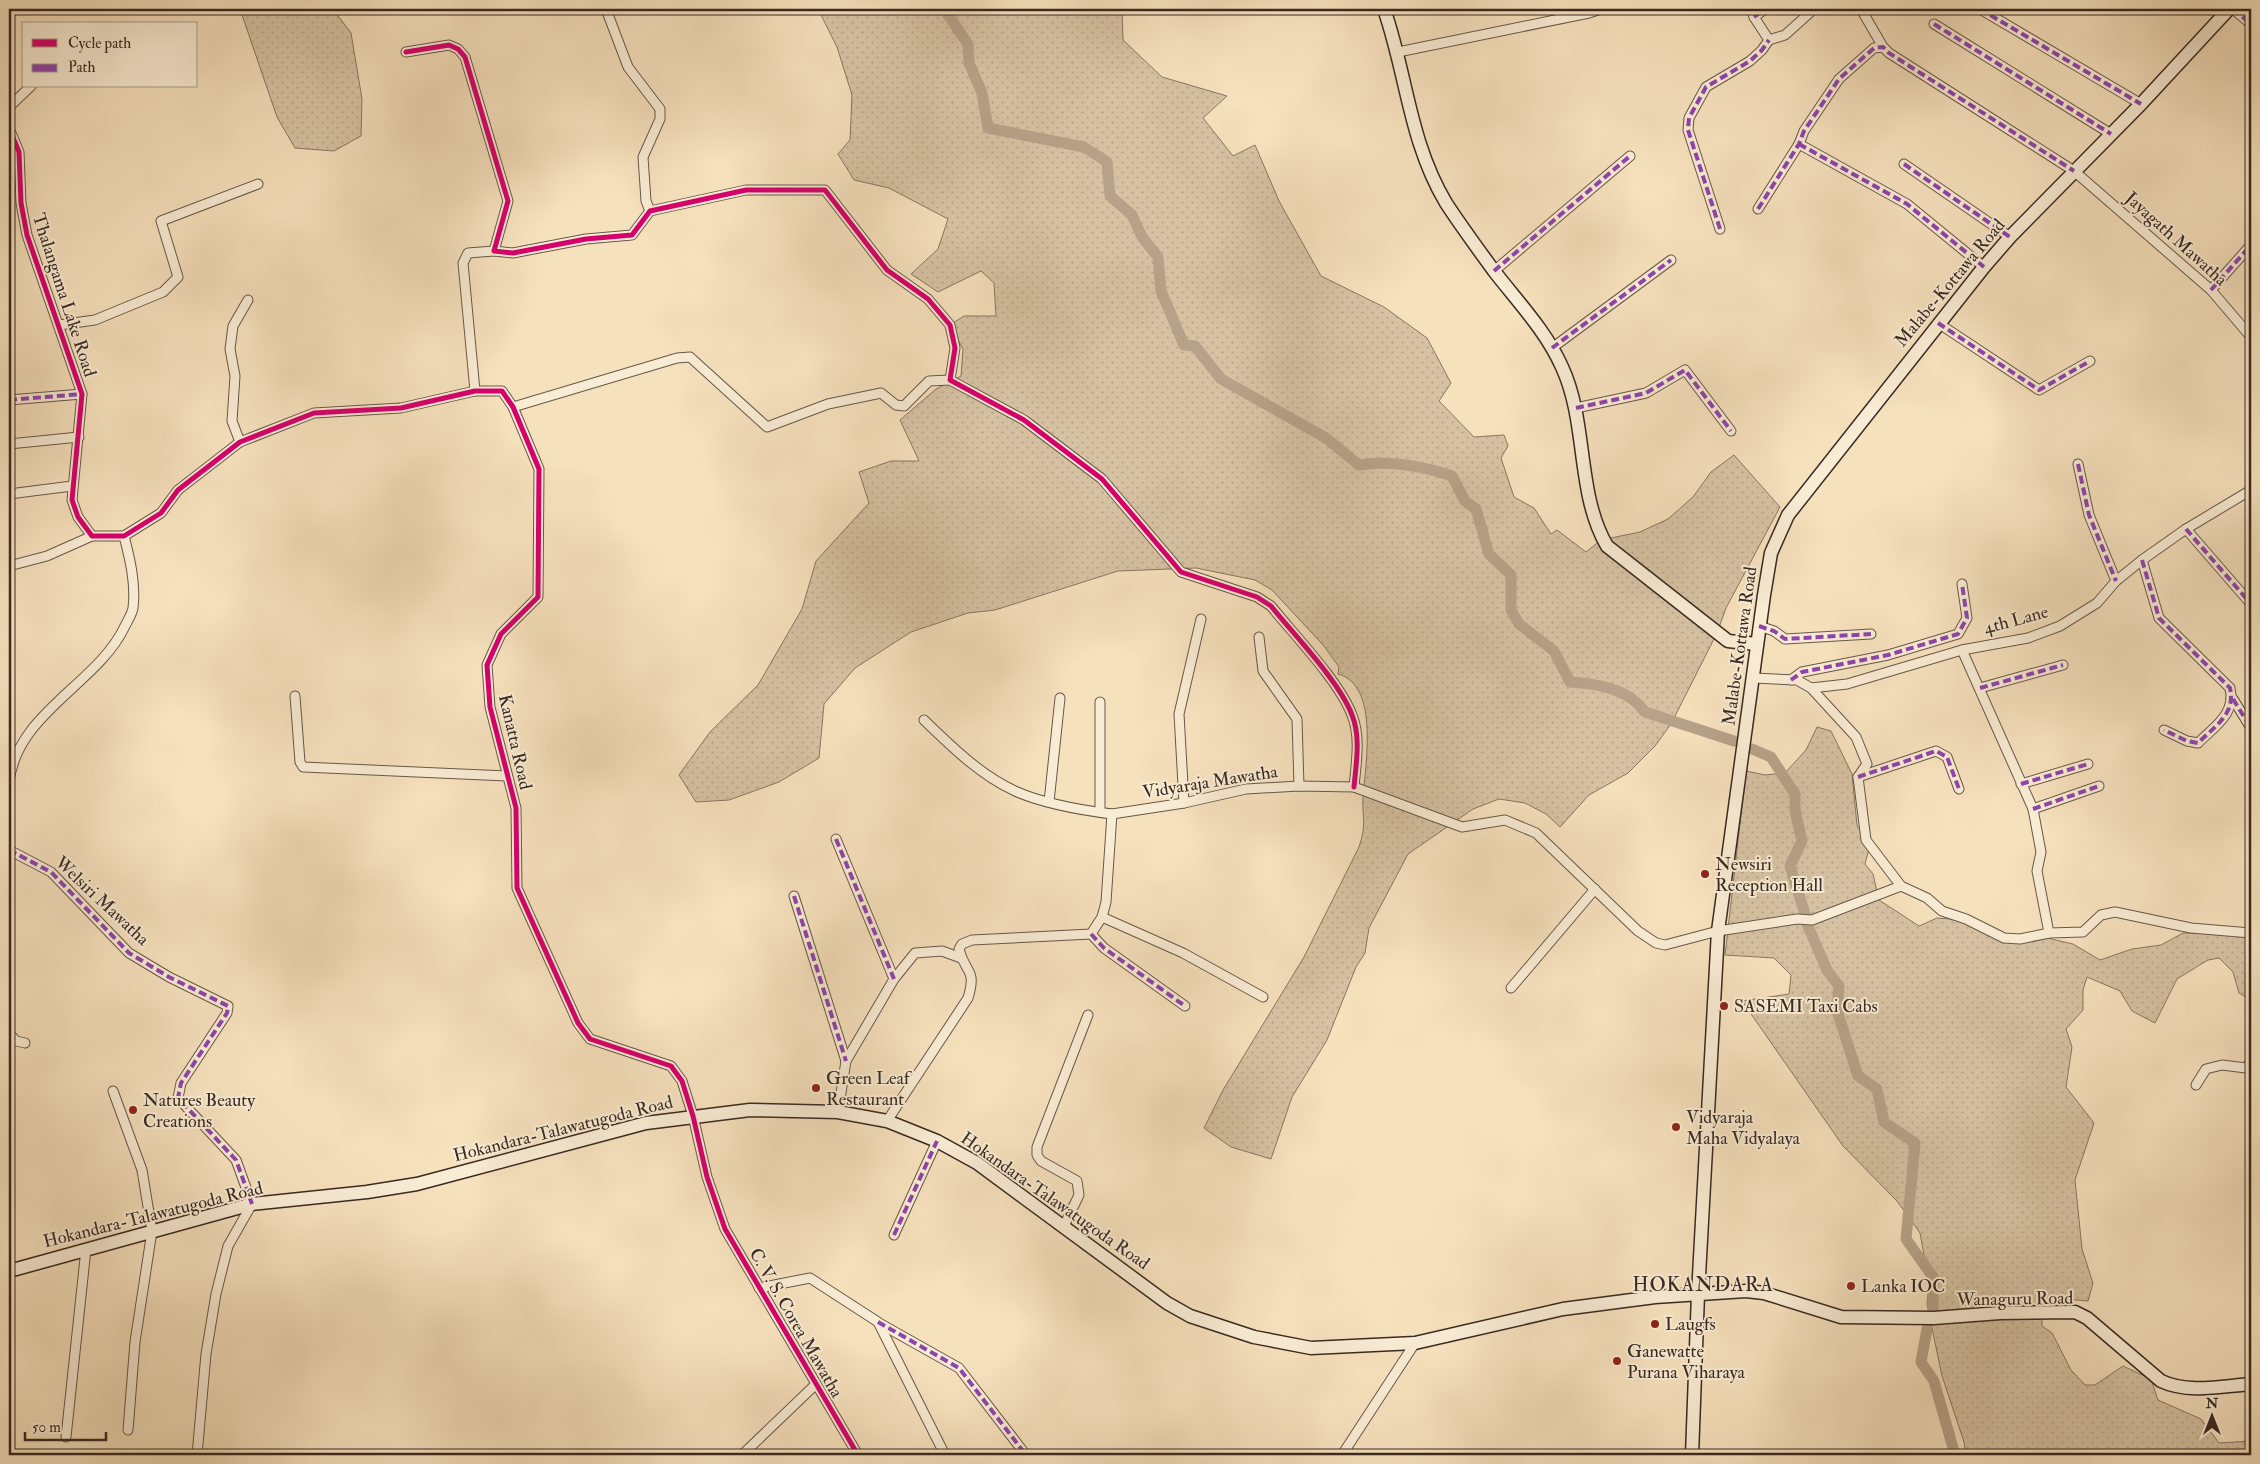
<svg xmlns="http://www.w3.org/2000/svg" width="2260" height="1464" font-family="'IM FELL Double Pica',serif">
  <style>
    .grass { fill: url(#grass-dots); stroke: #887662 }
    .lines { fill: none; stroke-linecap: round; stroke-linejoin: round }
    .canal { stroke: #b6a288; stroke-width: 11 }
    .street-casing { stroke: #685749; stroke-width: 11 }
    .secondary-casing { stroke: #392922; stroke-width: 15 }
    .street { stroke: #f9ecd4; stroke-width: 9 }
    .secondary { stroke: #f9ecd4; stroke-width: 12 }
    .quiet { stroke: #8e44ad; stroke-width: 4; stroke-dasharray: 8 4; stroke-linecap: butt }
    .cycleway-casing { stroke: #f9ecd4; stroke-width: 8 }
    .cycleway { stroke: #d6006c; stroke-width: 5 }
    .poi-dot { fill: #8f2418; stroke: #f9ecd4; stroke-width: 2 }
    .labels { text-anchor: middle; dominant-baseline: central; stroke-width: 4; stroke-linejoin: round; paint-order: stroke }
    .street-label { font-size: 18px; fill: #392922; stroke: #f9ecd4 }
    .poi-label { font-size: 18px; fill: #392922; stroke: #f9ecd4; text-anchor: start }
    .quarter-label { font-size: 20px; letter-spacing: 1px; fill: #392922; stroke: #f9ecd4 }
  </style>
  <defs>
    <pattern id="grass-dots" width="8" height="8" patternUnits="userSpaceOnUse" patternTransform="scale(1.25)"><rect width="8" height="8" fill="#d6c2a3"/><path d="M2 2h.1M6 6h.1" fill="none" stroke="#b8a78c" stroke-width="1.8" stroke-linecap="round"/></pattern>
  </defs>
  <rect width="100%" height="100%" fill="#f6e1bd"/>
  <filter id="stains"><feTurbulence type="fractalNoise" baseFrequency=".004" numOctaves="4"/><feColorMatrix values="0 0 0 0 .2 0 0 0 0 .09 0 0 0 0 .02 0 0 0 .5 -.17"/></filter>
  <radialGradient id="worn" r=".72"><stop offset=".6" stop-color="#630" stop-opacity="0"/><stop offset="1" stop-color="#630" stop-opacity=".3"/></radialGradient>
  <g class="grass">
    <polygon points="240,9 333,9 351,33 362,99 361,136 334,151 295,148 277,117"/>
    <path d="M 818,9 L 1122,9 L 1123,40 L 1162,77 L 1227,96 L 1203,118 L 1233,156 L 1255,145 L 1279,201 L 1321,276 L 1384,307 L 1427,338 L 1451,383 L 1439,401 L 1474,437 L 1504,435 L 1508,446 L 1501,458 L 1514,497 L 1534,508 L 1551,534 L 1557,530 L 1586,552 L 1601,540 L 1640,532 L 1668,519 L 1693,497 L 1711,472 L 1734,455 L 1780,507 L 1726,608 L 1717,633 L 1671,724 L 1655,746 L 1628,773 L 1589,795 L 1560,827 L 1546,814 L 1525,803 L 1499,799 L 1473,809 L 1408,854 L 1369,928 L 1365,953 L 1356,967 L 1327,1040 L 1292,1097 L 1271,1159 L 1231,1147 L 1204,1128 L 1223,1090 L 1304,957 L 1359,847 C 1367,824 1362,819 1363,798 C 1365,766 1380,685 1338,674 L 1339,667 L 1324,646 L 1272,590 L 1255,580 L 1196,568 L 1118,571 L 995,610 L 968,613 L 911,632 L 855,668 L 824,704 L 819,758 L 779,782 L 729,800 L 696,802 L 679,775 L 710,732 L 758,685 L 802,609 L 816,561 L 869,503 L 859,472 L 891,461 L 919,461 L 900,420 L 936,389 L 961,376 L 963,349 L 950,325 L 964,316 L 996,316 L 994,283 L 981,271 L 938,292 L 911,274 L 938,249 L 948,219 L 889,188 L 854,180 L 838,154 L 850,140 L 852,95 L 837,47 Z"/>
    <polygon points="1817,727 1831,731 1852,774 1857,825 1870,845 1865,864 1873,874 1879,900 1919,926 1937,918 1962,920 2000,940 2043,937 2073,944 2100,960 2132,949 2161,945 2183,933 2234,934 2251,938 2251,1000 2239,993 2233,972 2219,958 2208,960 2177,979 2155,1023 2132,1011 2120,991 2087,977 2083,990 2083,1010 2066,1029 2072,1047 2066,1087 2094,1123 2075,1180 2082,1249 2093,1283 2088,1301 2053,1298 2042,1317 2042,1326 2052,1333 2071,1370 2085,1385 2095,1385 2123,1366 2151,1379 2158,1400 2201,1419 2219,1443 2251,1441 2251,1455 1966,1455 1964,1442 1942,1376 1927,1304 1929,1283 1920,1233 1897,1201 1843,1146 1742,1001 1789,994 1791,975 1774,958 1725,955 1746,771 1765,775 1785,773 1806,750"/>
  </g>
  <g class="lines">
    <g class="canal">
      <path d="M 944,9 L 968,44 L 969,63 L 982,93 L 988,128 L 1084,147 L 1107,162 L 1110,196 L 1132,215 L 1142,237 L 1158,257 L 1161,291 L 1184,345 L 1195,346 L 1221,379 L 1326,438 L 1359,465 C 1390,460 1421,466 1452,476 L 1465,501 L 1476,509 L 1489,554 L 1511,575 L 1511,610 L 1519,624 L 1554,651 L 1570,682 C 1597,684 1628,688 1645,712 L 1734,741"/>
      <polyline points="1752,749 1771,757 1795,794 1795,810 1802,841 1790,866 1805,914"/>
      <polyline points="1807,924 1827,970 1839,986 1837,1011 1858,1076 1877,1089 1884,1122 1915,1143 1906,1239 1933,1277 1933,1311"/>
      <polyline points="1927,1329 1921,1362 1934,1381 1955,1455"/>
    </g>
    <g class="street-casing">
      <g id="street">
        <polyline points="606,9 628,67 660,109 660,119 643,157 646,201 650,211"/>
        <polyline points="1752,9 1754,17 1769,40 1785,35 1814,9"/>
        <polyline points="1861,9 1883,47 1889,53 2074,171 2211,290 2251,337"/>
        <polyline points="1980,9 2141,104"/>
        <polyline points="2233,9 2251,24"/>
        <polyline points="1754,17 1765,9"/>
        <polyline points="1934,24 2111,134"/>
        <path d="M 406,52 L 449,45 L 458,49 L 465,57 L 508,201 L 494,251 L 513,253 L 586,239 L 632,235 L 650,211 L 746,190 L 825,190 L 887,270 L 928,299 L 950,325 L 955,348 L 950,380 L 1024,420 L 1102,479 L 1181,572 L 1257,597 L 1271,606 C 1295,636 1339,681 1352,715 C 1361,737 1356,764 1354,787"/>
        <polyline points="1398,52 1589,13 1601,9"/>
        <polyline points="9,107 31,86"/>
        <polyline points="9,128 19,152 21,203 27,235 82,394 72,500 78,517 92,536 124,536 161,513 178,490 240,442 314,413 401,408 475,391 502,391 513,407 539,469 538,597 501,634 487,665 490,707 516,808 517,888 578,1023 590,1039 671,1066 682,1081 693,1116 707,1177 725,1229 858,1455"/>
        <polyline points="1799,144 1907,204 1984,267"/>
        <polyline points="1904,164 2010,237"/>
        <polyline points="1758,209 1799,144 1804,131 1839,79 1874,48 1883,47"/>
        <polyline points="1720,229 1688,130 1689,118 1706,87 1750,61 1762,50 1769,40"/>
        <polyline points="1494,271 1630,156"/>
        <polyline points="2211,290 2251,245"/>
        <polyline points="1938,323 2039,390 2090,361"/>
        <polyline points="59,325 95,320 163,292 178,277 161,221 258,184"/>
        <polyline points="1552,348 1671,260"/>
        <polyline points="475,391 463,263 468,253 494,251"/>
        <polyline points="9,400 82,394"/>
        <polyline points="513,407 677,358 690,357 767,427 828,404 881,393 896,405 904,406 929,381 950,380"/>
        <polyline points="1576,408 1646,393 1685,370 1731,431"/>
        <polyline points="240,442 232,421 235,376 230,349 233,326 248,300"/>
        <polyline points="9,444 79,437"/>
        <polyline points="2078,464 2089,515 2116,581"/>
        <polyline points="9,494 72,486"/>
        <polyline points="2186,529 2251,604"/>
        <path d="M 2142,560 L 2159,618 L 2230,688 C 2236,714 2215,726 2198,743 L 2187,741 L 2164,730"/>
        <polyline points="9,566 47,556 92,536"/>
        <polyline points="1759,626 1774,631 1785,639 1871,634"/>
        <polyline points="1259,637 1263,671 1297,719 1299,786"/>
        <polyline points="1962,650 2033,809 2041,852 2037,871 2049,933"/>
        <polyline points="1753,678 1797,680 1811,688 1856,737 1867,764 1858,777 1866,840 1901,886 1927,898 1942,911 1966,919 2004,938 2020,939 2049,933 2083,932 2101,915 2115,912 2191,928 2251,933"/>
        <polyline points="1791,680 1802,672 1888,655 1958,634 1967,618 1962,584"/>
        <polyline points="1811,688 1847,684 1962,650 2028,638 2060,626 2097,603 2116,581 2142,560 2186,529 2251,490"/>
        <polyline points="1980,688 2063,665"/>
        <polyline points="295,696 300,762 303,767 507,776"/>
        <polyline points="2233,699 2251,728"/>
        <path d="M 924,720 C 951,746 980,775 1015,791 C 1044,804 1080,810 1112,814"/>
        <polyline points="1858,777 1936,751 1947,757 1959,789"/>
        <path d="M 9,783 C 16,713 98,684 125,626 C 128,620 132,614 133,608 C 136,584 130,559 124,536"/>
        <polyline points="2021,784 2088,764"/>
        <polyline points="1049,802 1060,698"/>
        <polyline points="1184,803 1179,714 1201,619"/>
        <polyline points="2033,809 2099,786"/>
        <polyline points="1100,812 1100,702"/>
        <polyline points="9,815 9,828"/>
        <polyline points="836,839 894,979"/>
        <polyline points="9,850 51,872 129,953 169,977 228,1006 227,1013 181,1083 178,1098 236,1160 252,1204 228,1246 216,1294 206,1354 197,1455"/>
        <polyline points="794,896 846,1061"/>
        <polyline points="1102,917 1183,953 1263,997"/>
        <polyline points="1091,934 1104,948 1185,1006"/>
        <polyline points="1511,988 1595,889"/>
        <polyline points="9,1033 16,1041 25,1043"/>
        <polyline points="2196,1085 2206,1069 2222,1065 2246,1068 2251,1061"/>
        <polyline points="113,1091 142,1170 152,1231 135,1342 128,1430"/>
        <polyline points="838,1112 846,1061 894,979 915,953 942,951 961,958"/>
        <path d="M 887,1121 L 968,998 C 977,968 965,974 959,949 L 962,944 L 972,940 L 1091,934 L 1102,917 L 1106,902 L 1112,814 L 1184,803 L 1246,789 L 1299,786 L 1354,787 L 1462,827 L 1505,820 L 1536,833 L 1638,931 L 1656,943 L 1665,945 L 1718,931 L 1797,919 L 1812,920 L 1901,886"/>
        <polyline points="1064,1226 1079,1195 1077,1181 1041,1161 1037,1155 1037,1147 1088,1015"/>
        <polyline points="894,1235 937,1141"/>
        <polyline points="759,1288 810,1278 878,1322 945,1455"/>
        <polyline points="879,1323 959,1368 1026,1455"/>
        <polyline points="66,1437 86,1249"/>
        <polyline points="742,1455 815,1385"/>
        <polyline points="1342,1455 1415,1343"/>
      </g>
    </g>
    <g class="secondary-casing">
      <g id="secondary">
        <path d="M 1384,9 C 1407,75 1409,141 1446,203 C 1461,226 1478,249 1494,271 C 1518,302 1546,331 1562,367 C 1588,423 1576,493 1607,546 L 1728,641 L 1757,644"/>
        <path d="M 9,1271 L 252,1204 L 367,1192 L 417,1184 L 646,1123 L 750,1110 L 838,1112 L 887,1121 L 937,1141 L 977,1163 L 1167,1303 L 1190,1316 L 1254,1337 L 1311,1348 L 1415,1343 L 1563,1309 L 1655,1297 L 1746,1291 L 1764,1293 L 1841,1317 L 1934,1318 L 2000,1313 L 2075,1312 L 2087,1318 L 2161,1381 C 2189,1394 2222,1386 2251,1384"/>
        <polyline points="1692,1455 1698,1294 1718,931 1764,595 1771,553 1788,515 1984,267 2010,237 2141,104 2229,9"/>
      </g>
    </g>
    <use href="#street" class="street"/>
    <use href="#secondary" class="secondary"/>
    <g class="quiet">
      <polyline points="1980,9 2141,104"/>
      <polyline points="2233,9 2251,24"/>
      <polyline points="1754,17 1765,9"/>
      <polyline points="1934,24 2111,134"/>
      <polyline points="1799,144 1907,204 1984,267"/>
      <polyline points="1904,164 2010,237"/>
      <polyline points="1758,209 1799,144 1804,131 1839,79 1874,48 1883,47 1889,53 2074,171"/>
      <polyline points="1720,229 1688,130 1689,118 1706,87 1750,61 1762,50 1769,40"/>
      <polyline points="1494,271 1630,156"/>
      <polyline points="2211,290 2251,245"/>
      <polyline points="1938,323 2039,390 2090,361"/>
      <polyline points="1552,348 1671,260"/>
      <polyline points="9,400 82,394"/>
      <polyline points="1576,408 1646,393 1685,370 1731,431"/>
      <polyline points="2078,464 2089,515 2116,581"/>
      <polyline points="2186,529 2251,604"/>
      <path d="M 2142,560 L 2159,618 L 2230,688 C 2236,714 2215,726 2198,743 L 2187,741 L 2164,730"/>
      <polyline points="1759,626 1774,631 1785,639 1871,634"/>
      <polyline points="1791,680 1802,672 1888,655 1958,634 1967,618 1962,584"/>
      <polyline points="1980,688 2063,665"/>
      <polyline points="2233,699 2251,728"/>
      <polyline points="1858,777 1936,751 1947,757 1959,789"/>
      <polyline points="2021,784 2088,764"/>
      <polyline points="2033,809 2099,786"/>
      <polyline points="836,839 894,979"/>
      <polyline points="9,850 51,872 129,953 169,977 228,1006 227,1013 181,1083 178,1098 236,1160 252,1204"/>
      <polyline points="794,896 846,1061"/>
      <polyline points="1091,934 1104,948 1185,1006"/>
      <polyline points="894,1235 937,1141"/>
      <polyline points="878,1322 959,1368 1026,1455"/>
    </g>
    <g class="cycleway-casing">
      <g id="cycleway">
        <path d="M 406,52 L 449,45 L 458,49 L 465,57 L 508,201 L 494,251 L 513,253 L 586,239 L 632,235 L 650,211 L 746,190 L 825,190 L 887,270 L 928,299 L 950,325 L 955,348 L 950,380 L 1024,420 L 1102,479 L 1181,572 L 1257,597 L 1271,606 C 1295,636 1339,681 1352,715 C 1361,737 1356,764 1354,787"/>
        <polyline points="9,128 19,152 21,203 27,235 82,394 72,500 78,517 92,536 124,536 161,513 178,490 240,442 314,413 401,408 475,391 502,391 513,407 539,469 538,597 501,634 487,665 490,707 516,808 517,888 578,1023 590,1039 671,1066 682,1081 693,1116 707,1177 725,1229 858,1455"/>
      </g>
    </g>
    <use href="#cycleway" class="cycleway"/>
  </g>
  <g class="poi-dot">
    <circle cx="1705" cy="874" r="5"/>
    <circle cx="1724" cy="1006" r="5"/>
    <circle cx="816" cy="1088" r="5"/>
    <circle cx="133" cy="1110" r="5"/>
    <circle cx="1676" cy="1127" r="5"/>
    <circle cx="1851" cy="1286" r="5"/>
    <circle cx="1655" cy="1324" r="5"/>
    <circle cx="1617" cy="1361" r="5"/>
  </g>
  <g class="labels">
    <g class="street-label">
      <text transform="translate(2176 239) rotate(42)">Jayagath Mawatha</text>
      <text transform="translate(1950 283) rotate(-50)">Malabe-Kottawa Road</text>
      <text transform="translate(64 295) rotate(72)">Thalangama Lake Road</text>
      <text transform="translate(2016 620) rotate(-15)">4th Lane</text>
      <text transform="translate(1740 646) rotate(-82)">Malabe-Kottawa Road</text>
      <text transform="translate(515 742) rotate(77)">Kanatta Road</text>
      <text transform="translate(1210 782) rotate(-9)">Vidyaraja Mawatha</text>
      <text transform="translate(102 901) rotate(43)">Welsiri Mawatha</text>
      <text transform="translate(563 1129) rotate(-14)">Hokandara-Talawatugoda Road</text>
      <text transform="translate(1055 1201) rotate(35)">Hokandara-Talawatugoda Road</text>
      <text transform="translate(153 1215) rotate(-14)">Hokandara-Talawatugoda Road</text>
      <text transform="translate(2015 1299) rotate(-1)">Wanaguru Road</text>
      <text transform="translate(796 1323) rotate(60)">C. V. S. Corea Mawatha</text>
    </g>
    <g class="poi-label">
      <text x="1715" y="864">Newsiri<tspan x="1715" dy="21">Reception Hall</tspan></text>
      <text x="1734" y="1006">SASEMI Taxi Cabs</text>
      <text x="826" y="1078">Green Leaf<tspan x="826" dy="21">Restaurant</tspan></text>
      <text x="143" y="1100">Natures Beauty<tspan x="143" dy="21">Creations</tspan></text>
      <text x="1686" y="1117">Vidyaraja<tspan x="1686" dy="21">Maha Vidyalaya</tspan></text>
      <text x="1861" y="1286">Lanka IOC</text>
      <text x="1665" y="1324">Laugfs</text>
      <text x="1627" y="1351">Ganewatte<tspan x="1627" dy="21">Purana Viharaya</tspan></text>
    </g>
    <g class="quarter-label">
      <text x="1703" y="1284">HOKANDARA</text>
    </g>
  </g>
  <rect width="2260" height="1464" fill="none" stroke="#f6e1bd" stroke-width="30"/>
  <rect x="10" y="10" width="2240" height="1444" fill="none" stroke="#392922" stroke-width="2.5"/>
  <rect x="15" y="15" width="2230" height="1434" fill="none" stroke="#392922"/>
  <rect x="22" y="22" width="175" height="65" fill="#f9ecd4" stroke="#ac9e8d"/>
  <rect x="32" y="39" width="25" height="8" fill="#d6006c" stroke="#ac9e8d"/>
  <text x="68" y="48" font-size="15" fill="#392922">Cycle path</text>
  <rect x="32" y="64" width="25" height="8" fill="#8e44ad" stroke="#ac9e8d"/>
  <text x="68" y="72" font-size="15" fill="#392922">Path</text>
  <g transform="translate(2212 1416)" stroke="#f9ecd4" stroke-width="4" paint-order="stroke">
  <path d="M0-4L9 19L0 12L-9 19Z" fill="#392922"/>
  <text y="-8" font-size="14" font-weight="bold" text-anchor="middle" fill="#392922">N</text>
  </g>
  <path d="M25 1432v8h81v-8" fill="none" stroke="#392922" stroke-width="2.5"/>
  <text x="32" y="1432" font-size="15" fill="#392922" stroke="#f9ecd4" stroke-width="4" paint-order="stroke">50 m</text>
  <rect width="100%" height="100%" filter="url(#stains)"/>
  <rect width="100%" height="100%" fill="url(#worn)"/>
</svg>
